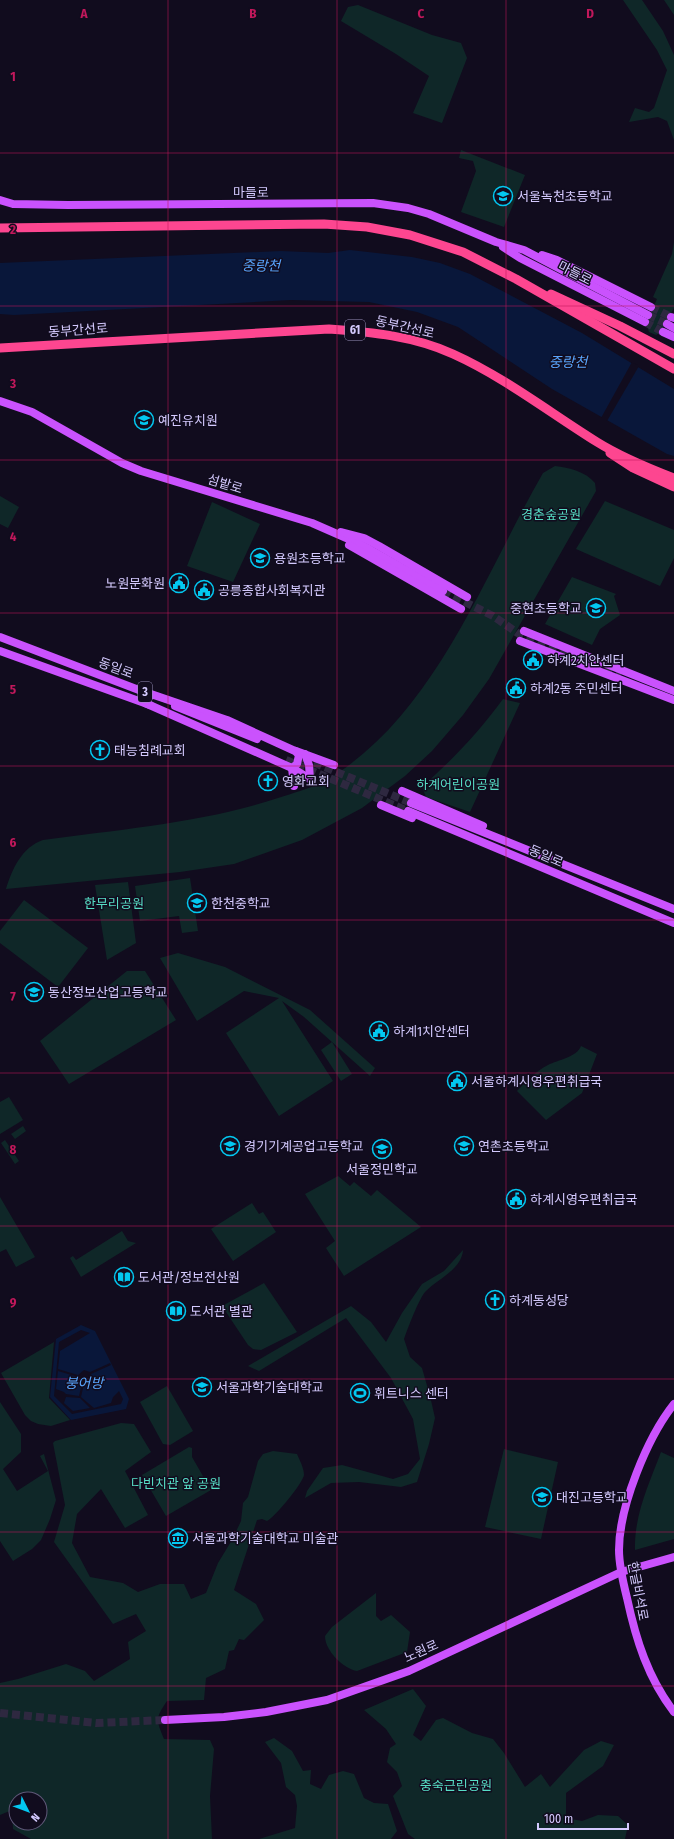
<svg xmlns="http://www.w3.org/2000/svg" width="674" height="1839" font-family="'Fira Sans Condensed','Noto Sans KR',sans-serif">
  <style>
    .green { fill: #0f2728; fill-rule: evenodd }
    .water { fill: #09173a }
    .pier { fill: #110c1e; fill-rule: evenodd }
    .lines { fill: none; stroke-linecap: round; stroke-linejoin: round }
    .major-tunnel { stroke: #2e2840; stroke-width: 8; stroke-dasharray: 8 4; stroke-linecap: butt }
    .major { stroke: #ca52fd; stroke-width: 8 }
    .highway { stroke: #fd4690; stroke-width: 9 }
    .grid { fill: none; stroke: #c2185b; stroke-width: 1; stroke-opacity: 0.55 }
    .labels { text-anchor: middle; dominant-baseline: central; stroke-width: 3; stroke-linejoin: round; paint-order: stroke }
    .shield { fill: #110c1e; stroke: #9a91bb; stroke-width: 1 }
    .shield-label { font-size: 12px; font-weight: bold; fill: #d4cafe }
    .street-label { font-size: 13px; fill: #d4cafe; stroke: #110c1e }
    .poi-label { font-size: 13px; fill: #d4cafe; stroke: #110c1e; text-anchor: start }
    .park-label { font-size: 13px; fill: #57ddc5; stroke: #110c1e }
    .water-label { font-size: 14px; font-style: italic; fill: #59a5fd; stroke: #110c1e }
    .grid-label { font-size: 13px; text-anchor: middle; font-weight: bold; fill: #c2185b; stroke: #110c1e; stroke-width: 3; stroke-linejoin: round; paint-order: stroke }
  </style>
  <rect width="100%" height="100%" fill="#110c1e"/>
  <g class="green">
    <polygon points="623,0 642,0 663,31 674,55 674,140 667,121 658,117 629,122 635,108 649,112 654,108 667,70 657,50"/>
    <polygon points="664,0 674,0 674,15"/>
    <polygon points="358,5 432,35 461,43 467,58 442,123 413,113 429,76 396,54 341,21 348,7"/>
    <polygon points="461,150 525,175 504,227 461,212 476,171 473,161 459,158"/>
    <polygon points="674,242 674,308 661,332 656,335 649,332 646,323 657,299 653,297 672,254"/>
    <path d="M 555,466 C 569,468 585,471 595,483 L 596,491 L 489,679 L 463,715 L 432,751 L 405,776 L 362,808 L 302,840 L 234,864 L 180,872 L 6,889 C 12,869 22,847 43,840 C 122,829 202,823 278,798 C 293,793 309,789 323,782 C 433,720 483,577 543,473 Z"/>
    <polygon points="0,496 19,507 8,528 0,524"/>
    <polygon points="605,501 674,530 674,558 660,586 576,549"/>
    <polygon points="212,502 260,524 233,582 187,566"/>
    <polygon points="572,577 616,594 614,596 620,615 600,629 592,645 545,624"/>
    <path d="M 503,699 L 520,703 L 470,812 L 426,797 L 422,787 C 452,760 479,732 503,699 Z"/>
    <polygon points="190,878 198,931 182,933 179,916 140,921 135,886"/>
    <polygon points="128,882 136,943 107,960 95,885"/>
    <polygon points="24,900 88,948 58,987 0,943 0,931"/>
    <polygon points="178,953 225,967 310,1010 375,1068 370,1076 304,1017 282,1001 333,1081 279,1116 226,1033 279,998 244,991 197,1021 160,958"/>
    <polygon points="127,971 145,971 176,1020 69,1084 40,1041"/>
    <polygon points="332,1042 352,1074 341,1081 321,1050"/>
    <path d="M 581,1046 L 597,1054 L 582,1093 L 546,1120 L 517,1091 C 526,1082 537,1070 548,1065 C 558,1060 577,1057 581,1046 Z"/>
    <polygon points="9,1097 23,1120 0,1134 0,1102"/>
    <polygon points="23,1126 26,1131 15,1139 11,1134"/>
    <polygon points="5,1140 19,1161 15,1164 1,1143"/>
    <polygon points="338,1176 350,1186 354,1182 371,1196 377,1190 421,1227 344,1276 326,1248 335,1241 305,1194"/>
    <polygon points="0,1197 35,1257 16,1267 6,1249 0,1252"/>
    <polygon points="252,1203 259,1214 263,1212 276,1232 233,1261 211,1229"/>
    <polygon points="122,1231 128,1241 136,1243 81,1277 70,1258 73,1256 76,1260"/>
    <path d="M 463,1250 C 462,1269 438,1279 426,1291 C 419,1298 408,1328 404,1339 L 410,1357 L 422,1368 L 430,1396 L 435,1418 L 429,1444 L 417,1482 L 401,1487 L 359,1482 L 331,1483 L 305,1498 L 307,1491 L 323,1468 L 342,1465 L 393,1479 L 408,1474 L 420,1459 L 413,1419 L 391,1378 L 346,1318 L 259,1371 L 248,1366 L 351,1306 L 371,1322 L 386,1342 L 402,1313 L 422,1284 L 444,1271 Z"/>
    <polygon points="264,1283 297,1332 261,1350 253,1349 248,1345 222,1306"/>
    <polygon points="54,1342 49,1398 70,1420 51,1426 38,1424 31,1421 25,1415 1,1373"/>
    <polygon points="167,1386 193,1431 170,1445 163,1444 140,1402"/>
    <polygon points="0,1402 21,1434 21,1452 3,1469 17,1491 48,1471 40,1456 44,1454 56,1500 50,1519 41,1540 32,1549 13,1561 0,1541"/>
    <path d="M 121,1423 L 134,1424 L 151,1452 L 125,1471 L 148,1515 L 125,1528 L 101,1489 L 77,1514 L 72,1543 L 90,1577 L 123,1583 L 138,1592 L 160,1584 L 184,1584 L 191,1599 L 206,1593 L 218,1563 L 232,1540 L 241,1521 L 243,1503 L 248,1497 L 258,1461 L 263,1454 L 273,1451 L 297,1454 C 300,1461 304,1468 304,1475 C 303,1483 275,1517 267,1521 L 262,1519 L 257,1520 L 234,1590 L 256,1604 L 264,1620 L 244,1640 L 239,1639 L 234,1650 L 229,1651 L 225,1669 L 206,1678 L 204,1700 L 167,1701 C 155,1719 156,1719 164,1739 L 210,1740 L 214,1749 L 210,1796 L 212,1839 L 31,1839 L 13,1829 L 12,1810 L 0,1815 L 0,1683 L 18,1679 L 66,1664 L 85,1671 L 94,1681 L 130,1659 L 128,1642 L 146,1631 L 136,1614 L 113,1624 L 54,1542 L 65,1505 L 53,1443 L 55,1441 ZM 16,1799 L 40,1799 L 40,1823 L 16,1823 Z"/>
    <polygon points="189,1447 192,1448 192,1457 211,1490 166,1516 142,1475"/>
    <polygon points="504,1449 558,1462 541,1539 485,1527"/>
    <path d="M 661,1452 L 674,1458 L 674,1539 L 635,1550 C 634,1515 649,1484 661,1452 Z"/>
    <path d="M 376,1593 L 376,1616 L 381,1621 L 391,1615 L 410,1632 L 407,1652 L 357,1671 C 344,1669 325,1651 325,1636 L 332,1627 Z"/>
    <polygon points="413,1689 426,1706 413,1735 421,1741 436,1720 443,1718 472,1733 493,1739 504,1753 525,1787 541,1774 550,1787 584,1750 601,1741 614,1745 603,1766 566,1793 566,1818 582,1821 598,1815 618,1816 628,1825 625,1839 415,1839 408,1834 393,1796 402,1786 397,1772 387,1762 390,1748 396,1744 386,1729 364,1710"/>
    <polygon points="274,1738 292,1751 303,1771 311,1770 310,1784 321,1789 329,1775 343,1771 354,1774 364,1798 374,1803 388,1804 397,1831 391,1839 259,1839 295,1828 297,1806 295,1795 286,1787 281,1763 265,1742"/>
  </g>
  <g class="water">
    <polygon points="350,250 412,257 440,263 470,274 582,333 674,389 674,456 667,454 552,389 458,327 417,312 369,302 291,300 14,315 0,314 0,263 281,251 328,253"/>
    <polygon points="81,1325 95,1331 129,1399 126,1409 71,1420 50,1397 56,1339"/>
  </g>
  <g class="pier">
    <polygon points="632,362 639,366 607,421 601,418"/>
    <path d="M 81,1330 L 90,1333 L 60,1351 L 58,1369 L 78,1375 L 84,1370 L 90,1372 L 110,1363 L 111,1365 L 91,1374 L 92,1378 L 89,1383 L 84,1384 L 81,1397 L 94,1408 L 111,1403 L 113,1397 L 119,1391 L 123,1399 L 121,1404 L 72,1414 L 54,1396 L 59,1342 ZM 58,1371 L 78,1377 L 82,1383 L 79,1396 L 66,1394 L 64,1392 L 56,1389 ZM 66,1397 L 80,1398 L 90,1408 L 73,1411 L 64,1403 Z"/>
  </g>
  <g class="lines">
    <g class="major-tunnel">
      <polyline points="651,307 671,317"/>
      <polyline points="648,315 667,324"/>
      <polyline points="645,322 663,332"/>
      <polyline points="443,591 493,616 522,636 621,675"/>
      <polyline points="303,758 411,803"/>
      <polyline points="286,760 408,811"/>
      <polyline points="0,1713 96,1723 165,1720"/>
    </g>
    <g class="major">
      <polyline points="0,200 13,204 68,205 373,203 408,208 429,214 496,242 524,250 648,315"/>
      <polyline points="503,247 520,258 645,322"/>
      <polyline points="542,255 557,260 651,307"/>
      <polyline points="671,317 674,318"/>
      <polyline points="667,324 674,328"/>
      <polyline points="663,332 674,337"/>
      <polyline points="0,401 32,412 122,463 141,471 312,523 360,544 443,591"/>
      <polyline points="341,532 364,538 379,546 467,597"/>
      <polyline points="349,545 461,609"/>
      <polyline points="524,631 674,691"/>
      <polyline points="0,637 152,695"/>
      <polyline points="520,641 674,700"/>
      <polyline points="0,651 150,705"/>
      <polyline points="145,703 292,768 297,764 299,755 295,751 227,720 148,693"/>
      <polyline points="175,706 257,739"/>
      <polyline points="296,751 334,765"/>
      <polyline points="305,754 309,765 310,779"/>
      <polyline points="292,768 310,779"/>
      <polyline points="292,768 294,786"/>
      <polyline points="402,791 483,826"/>
      <polyline points="411,803 674,909"/>
      <polyline points="381,805 412,818"/>
      <polyline points="408,811 674,923"/>
      <path d="M 674,1404 C 647,1438 619,1507 619,1550 C 619,1566 623,1582 627,1598 C 636,1640 648,1678 674,1712"/>
      <polyline points="165,1720 224,1717 266,1712 327,1700 409,1671 621,1572 674,1557"/>
    </g>
    <g class="highway">
      <polyline points="0,228 324,224 367,227 410,235 463,252 516,279 674,369"/>
      <polyline points="551,294 620,326 674,354"/>
      <path d="M 0,348 L 329,329 C 371,332 414,336 453,354 C 504,377 549,412 597,442 C 621,457 648,468 674,478"/>
      <polyline points="610,453 633,468 674,487"/>
    </g>
  </g>
  <path class="grid" d="M 168,0 L 168,1839M 337,0 L 337,1839M 506,0 L 506,1839M 0,153 L 674,153M 0,306 L 674,306M 0,460 L 674,460M 0,613 L 674,613M 0,766 L 674,766M 0,920 L 674,920M 0,1073 L 674,1073M 0,1226 L 674,1226M 0,1379 L 674,1379M 0,1532 L 674,1532M 0,1686 L 674,1686"/>
  <defs>
    <g id="school-ring" transform="scale(1)"><circle r="9.5" fill="#110c1e" stroke="#03c8f1" stroke-width="1.5"/><path d="M0-5L7-2L0 1L-7-2ZM-4 1L0 2.5L4 1V4Q0 6-4 4Z" fill="#03c8f1"/></g>
    <g id="civic-ring" transform="scale(1)"><circle r="9.5" fill="#110c1e" stroke="#03c8f1" stroke-width="1.5"/><path d="M-.6-6.5H3V-4.5H.6V-3L4-1V1h2V6H-6V1h2V-1L-.6-3ZM-1.2 2.5V6h2.4V2.5Z" fill="#03c8f1"/></g>
    <g id="church-ring" transform="scale(1)"><circle r="9.5" fill="#110c1e" stroke="#03c8f1" stroke-width="1.5"/><path d="M-1.2-6h2.4v3.5h3.3v2.4h-3.3V6h-2.4V-.1h-3.3v-2.4h3.3Z" fill="#03c8f1"/></g>
    <g id="library-ring" transform="scale(1)"><circle r="9.5" fill="#110c1e" stroke="#03c8f1" stroke-width="1.5"/><path d="M-6-4Q-3-5.5-.7-3.5V5Q-3 3-6 4ZM6-4Q3-5.5 .7-3.5V5Q3 3 6 4Z" fill="#03c8f1"/></g>
    <g id="university-ring" transform="scale(1)"><circle r="9.5" fill="#110c1e" stroke="#03c8f1" stroke-width="1.5"/><path d="M0-5L7-2L0 1L-7-2ZM-4 1L0 2.5L4 1V4Q0 6-4 4Z" fill="#03c8f1"/></g>
    <g id="stadium-ring" transform="scale(1)"><circle r="9.5" fill="#110c1e" stroke="#03c8f1" stroke-width="1.5"/><path d="M0-5a6.5 5 0 1 0 0 10a6.5 5 0 1 0 0-10ZM-3.5-1.8h7v3.6h-7Z" fill="#03c8f1"/></g>
    <g id="museum-ring" transform="scale(1)"><circle r="9.5" fill="#110c1e" stroke="#03c8f1" stroke-width="1.5"/><path d="M0-6L6-3V-2H-6V-3ZM-5-1h2V3h-2ZM-1-1h2V3h-2ZM3-1h2V3H3ZM-6 4H6V6H-6Z" fill="#03c8f1"/></g>
  </defs>
  <g fill-rule="evenodd">
    <use href="#school-ring" x="503" y="196"/>
    <use href="#school-ring" x="144" y="420"/>
    <use href="#school-ring" x="260" y="558"/>
    <use href="#civic-ring" x="179" y="583"/>
    <use href="#civic-ring" x="204" y="590"/>
    <use href="#school-ring" x="596" y="608"/>
    <use href="#civic-ring" x="533" y="660"/>
    <use href="#civic-ring" x="516" y="688"/>
    <use href="#church-ring" x="100" y="750"/>
    <use href="#church-ring" x="268" y="781"/>
    <use href="#school-ring" x="197" y="903"/>
    <use href="#school-ring" x="34" y="992"/>
    <use href="#civic-ring" x="379" y="1031"/>
    <use href="#civic-ring" x="457" y="1081"/>
    <use href="#school-ring" x="230" y="1146"/>
    <use href="#school-ring" x="464" y="1146"/>
    <use href="#school-ring" x="382" y="1149"/>
    <use href="#civic-ring" x="516" y="1199"/>
    <use href="#library-ring" x="124" y="1277"/>
    <use href="#church-ring" x="495" y="1300"/>
    <use href="#library-ring" x="176" y="1311"/>
    <use href="#university-ring" x="202" y="1387"/>
    <use href="#stadium-ring" x="360" y="1393"/>
    <use href="#school-ring" x="542" y="1497"/>
    <use href="#museum-ring" x="178" y="1538"/>
  </g>
  <g class="labels">
    <g class="shield">
      <rect x="345" y="320" width="20" height="20" rx="3"/>
      <rect x="138" y="682" width="14" height="20" rx="3"/>
    </g>
    <g class="shield-label">
      <text x="355" y="330">61</text>
      <text x="145" y="692">3</text>
    </g>
    <g class="street-label">
      <text x="251" y="192">마들로</text>
      <text transform="translate(575 273) rotate(27)">마들로</text>
      <text transform="translate(405 327) rotate(13)">동부간선로</text>
      <text transform="translate(78 330) rotate(-4)">동부간선로</text>
      <text transform="translate(225 484) rotate(17)">섬밭로</text>
      <text transform="translate(116 668) rotate(20)">동일로</text>
      <text transform="translate(546 856) rotate(23)">동일로</text>
      <text transform="translate(638 1591) rotate(79)">한글비석로</text>
      <text transform="translate(421 1651) rotate(-24)">노원로</text>
    </g>
    <g class="poi-label">
      <text x="517" y="196">서울녹천초등학교</text>
      <text x="158" y="420">예진유치원</text>
      <text x="274" y="558">용원초등학교</text>
      <text x="165" y="583" text-anchor="end">노원문화원</text>
      <text x="218" y="590">공릉종합사회복지관</text>
      <text x="582" y="608" text-anchor="end">중현초등학교</text>
      <text x="547" y="660">하계2치안센터</text>
      <text x="530" y="688">하계2동 주민센터</text>
      <text x="114" y="750">태능침례교회</text>
      <text x="282" y="781">영화교회</text>
      <text x="211" y="903">한천중학교</text>
      <text x="48" y="992">동산정보산업고등학교</text>
      <text x="393" y="1031">하계1치안센터</text>
      <text x="471" y="1081">서울하계시영우편취급국</text>
      <text x="244" y="1146">경기기계공업고등학교</text>
      <text x="478" y="1146">연촌초등학교</text>
      <text x="382" y="1169" text-anchor="middle">서울정민학교</text>
      <text x="530" y="1199">하계시영우편취급국</text>
      <text x="138" y="1277">도서관/정보전산원</text>
      <text x="509" y="1300">하계동성당</text>
      <text x="190" y="1311">도서관 별관</text>
      <text x="216" y="1387">서울과학기술대학교</text>
      <text x="374" y="1393">휘트니스 센터</text>
      <text x="556" y="1497">대진고등학교</text>
      <text x="192" y="1538">서울과학기술대학교 미술관</text>
    </g>
    <g class="park-label">
      <text x="551" y="514">경춘숲공원</text>
      <text x="458" y="784">하계어린이공원</text>
      <text x="114" y="903">한무리공원</text>
      <text x="176" y="1483">다빈치관 앞 공원</text>
      <text x="456" y="1785">충숙근린공원</text>
    </g>
    <g class="water-label">
      <text transform="translate(261 266) rotate(1)">중랑천</text>
      <text x="568" y="362">중랑천</text>
      <text x="84" y="1383">붕어방</text>
    </g>
  </g>
  <g class="grid-label">
    <text x="84" y="18">A</text>
    <text x="253" y="18">B</text>
    <text x="421" y="18">C</text>
    <text x="590" y="18">D</text>
    <text x="13" y="81">1</text>
    <text x="13" y="234">2</text>
    <text x="13" y="388">3</text>
    <text x="13" y="541">4</text>
    <text x="13" y="694">5</text>
    <text x="13" y="847">6</text>
    <text x="13" y="1001">7</text>
    <text x="13" y="1154">8</text>
    <text x="13" y="1307">9</text>
  </g>
  <g transform="translate(28 1811) rotate(132)"><circle r="19" fill="#110c1e" stroke="#5f5878"/>
  <path d="M0-3L7 15L0 10L-7 15Z" fill="#03c8f1"/>
  <text y="-6" font-size="11" font-weight="bold" text-anchor="middle" fill="#d4cafe">N</text>
  </g>
  <path d="M538 1823v6h90v-6" fill="none" stroke="#d4cafe" stroke-width="2"/>
  <text x="544" y="1823" font-size="12" fill="#d4cafe" stroke="#110c1e" stroke-width="3" paint-order="stroke">100 m</text>
</svg>
